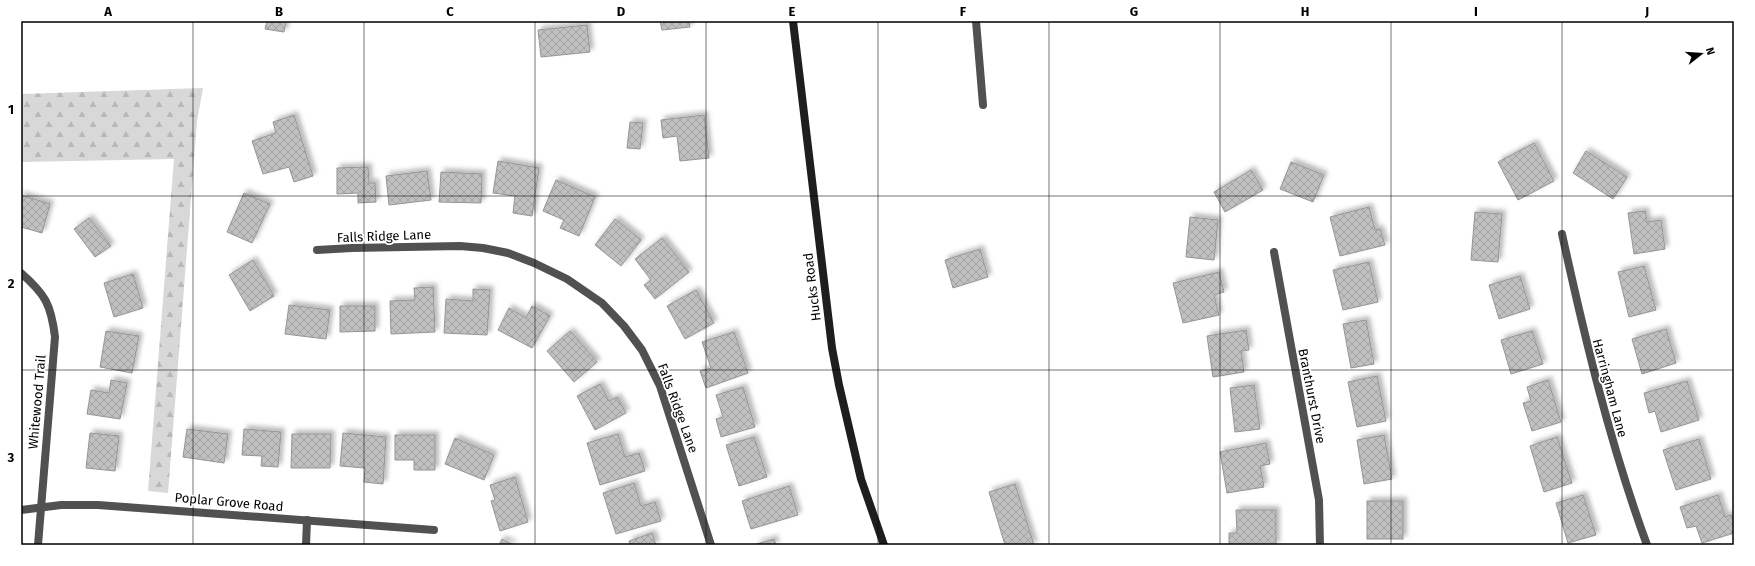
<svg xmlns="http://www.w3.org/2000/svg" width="1755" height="566" font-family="'Fira Sans',sans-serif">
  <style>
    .forest { fill: url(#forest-firs) }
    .building { fill: url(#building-cross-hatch); stroke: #959595; filter: url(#shadow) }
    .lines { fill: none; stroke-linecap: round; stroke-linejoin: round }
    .minor { stroke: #515151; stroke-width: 8 }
    .secondary { stroke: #1e1e1e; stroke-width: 8 }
    .grid { fill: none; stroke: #000; stroke-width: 1; stroke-opacity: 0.55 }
    .labels { text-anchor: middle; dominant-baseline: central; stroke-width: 3.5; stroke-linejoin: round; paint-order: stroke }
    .street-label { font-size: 13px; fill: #000; stroke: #fff }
    .neatline { fill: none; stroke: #000; stroke-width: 1.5 }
    .grid-label { font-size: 13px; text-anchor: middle; font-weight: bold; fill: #000 }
  </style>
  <defs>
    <pattern id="forest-firs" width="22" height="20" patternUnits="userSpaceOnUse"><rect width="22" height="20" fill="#d8d8d8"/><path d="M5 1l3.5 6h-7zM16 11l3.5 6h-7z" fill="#b8b8b8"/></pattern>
    <pattern id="building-cross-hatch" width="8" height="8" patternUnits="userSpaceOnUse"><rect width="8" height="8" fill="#c0c0c0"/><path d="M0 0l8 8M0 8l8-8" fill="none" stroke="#a3a3a3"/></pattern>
    <filter id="shadow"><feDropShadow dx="3.5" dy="-3.5" stdDeviation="2" flood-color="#0004"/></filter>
  </defs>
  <rect width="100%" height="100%" fill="#fff"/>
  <polygon class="forest" points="203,88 197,121 168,493 148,491 174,159 21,162 21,94"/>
  <g class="building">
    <polygon points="267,21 286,21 284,32 265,29"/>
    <polygon points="660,21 689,21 690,27 662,30"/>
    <polygon points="587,25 590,52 541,57 538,30"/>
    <polygon points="294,115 313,176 294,182 289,167 263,174 252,141 276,133 273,122"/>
    <polygon points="704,115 709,158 680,161 677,136 663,138 661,120"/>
    <polygon points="630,122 643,123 640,149 627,148"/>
    <polygon points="1534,143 1554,181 1518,200 1498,162"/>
    <polygon points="1586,151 1627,177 1613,199 1573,173"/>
    <polygon points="498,161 539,168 532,216 513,213 515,196 493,193"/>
    <polygon points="1291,162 1324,175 1313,202 1280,189"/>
    <polygon points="368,167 369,183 375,183 376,202 358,203 358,193 337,194 337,168"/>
    <polygon points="1251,170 1263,190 1225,212 1214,192"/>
    <polygon points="427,171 431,200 389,205 386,176"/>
    <polygon points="441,172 482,174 481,203 439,202"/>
    <polygon points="556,180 595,197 579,236 560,228 564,220 543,211"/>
    <polygon points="244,193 270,204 252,243 227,232"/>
    <polygon points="21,195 50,204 42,233 21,227"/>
    <polygon points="1369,207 1375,230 1380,229 1385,245 1340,256 1330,217"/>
    <polygon points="1645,211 1647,222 1661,220 1665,249 1634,254 1628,213"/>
    <polygon points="1475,212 1502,214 1498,262 1471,260"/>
    <polygon points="1190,217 1218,220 1214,260 1186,257"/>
    <polygon points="89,218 111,246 95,257 74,229"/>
    <polygon points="615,219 641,240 621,266 595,245"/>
    <polygon points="662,238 689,272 655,299 644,285 651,280 635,259"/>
    <polygon points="980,249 988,277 953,288 945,260"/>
    <polygon points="253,260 274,296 250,311 229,275"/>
    <polygon points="1369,262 1378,302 1343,310 1333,270"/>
    <polygon points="1644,266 1656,310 1629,317 1618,272"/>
    <polygon points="1219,272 1224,292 1214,295 1219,315 1183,323 1173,283"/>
    <polygon points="133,274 143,308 114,317 104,283"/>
    <polygon points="1520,276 1530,309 1499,319 1489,285"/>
    <polygon points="433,287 435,332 391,334 390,301 415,300 414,288"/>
    <polygon points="473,289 490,290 487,335 444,333 446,299 473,301"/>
    <polygon points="696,290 714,323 685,339 667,306"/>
    <polygon points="289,305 330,310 326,339 285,334"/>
    <polygon points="340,306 375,306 375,331 340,332"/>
    <polygon points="532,306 550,316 532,348 498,330 509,308 526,318"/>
    <polygon points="1366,320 1374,364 1351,368 1343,324"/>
    <polygon points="1666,329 1676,363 1642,374 1632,339"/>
    <polygon points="1246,330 1249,350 1241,351 1244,372 1213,377 1207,336"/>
    <polygon points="106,331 139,336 132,373 100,367"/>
    <polygon points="570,331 597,362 574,382 547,351"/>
    <polygon points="1532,331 1543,364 1511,374 1501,340"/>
    <polygon points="734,332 748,373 706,388 700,371 711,368 702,342"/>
    <polygon points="1377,376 1386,421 1357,427 1348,382"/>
    <polygon points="111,380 127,383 120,419 87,414 91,390 109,393"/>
    <polygon points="1548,380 1561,422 1532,431 1523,403 1531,401 1527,387"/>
    <polygon points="1687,381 1699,420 1661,432 1655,411 1649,413 1644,393"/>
    <polygon points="600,384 609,401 617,397 626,413 595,430 577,396"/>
    <polygon points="1254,385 1260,429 1235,432 1230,388"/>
    <polygon points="743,387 755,427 721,437 716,419 723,417 716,395"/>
    <polygon points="187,429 228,434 224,463 183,457"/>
    <polygon points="244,429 281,432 278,467 261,466 262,456 242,455"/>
    <polygon points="90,433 119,436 115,471 86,468"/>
    <polygon points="343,433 386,437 383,484 364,482 365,468 340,466"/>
    <polygon points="292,434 331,434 330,468 291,468"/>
    <polygon points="618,434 625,457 639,453 645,471 600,485 587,443"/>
    <polygon points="395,435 435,435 435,470 414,470 414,460 395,460"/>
    <polygon points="1384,435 1392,479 1364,484 1357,440"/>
    <polygon points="754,437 767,477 739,486 726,445"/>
    <polygon points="1557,437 1572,483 1544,492 1530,446"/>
    <polygon points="455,438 494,455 484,480 445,464"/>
    <polygon points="1699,439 1711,479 1676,490 1663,450"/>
    <polygon points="1266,443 1270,464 1260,466 1264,487 1227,493 1220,452"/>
    <polygon points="515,477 528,522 500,531 491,501 495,500 490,485"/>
    <polygon points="634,483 641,506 655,502 661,521 616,534 603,493"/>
    <polygon points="1015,484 1034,545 1005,545 989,492"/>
    <polygon points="789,486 798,515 751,529 742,501"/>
    <polygon points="1583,495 1596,535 1568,543 1556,503"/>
    <polygon points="1718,495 1725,517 1731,515 1734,525 1734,533 1702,543 1696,526 1687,528 1680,507"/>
    <rect x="1367" y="501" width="36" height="38"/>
    <polygon points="1236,510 1276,510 1276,545 1229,545 1229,533 1237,533"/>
    <polygon points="652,533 656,545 630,545 629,541"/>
    <polygon points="502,539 514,545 499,545"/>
    <polygon points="774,539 776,545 756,545 756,544"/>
  </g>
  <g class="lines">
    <g class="minor">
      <polyline points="976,21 983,105"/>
      <path d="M 1562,234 C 1585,339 1610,444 1647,545"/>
      <polyline points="317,250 352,248 460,246 483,248 508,253 534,263 567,279 602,303 624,326 642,350 660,386 711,545"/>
      <polyline points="1274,252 1319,500 1320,545"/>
      <path d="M 21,273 C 45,294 51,304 55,337 L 38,545"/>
      <polyline points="21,510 61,505 98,505 434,530"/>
      <polyline points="306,545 307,520"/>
    </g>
    <polyline class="secondary" points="793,21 832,348 839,385 861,479 884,545"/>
  </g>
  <path class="grid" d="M 193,21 L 193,545M 364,21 L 364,545M 535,21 L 535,545M 706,21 L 706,545M 878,21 L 878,545M 1049,21 L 1049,545M 1220,21 L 1220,545M 1391,21 L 1391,545M 1562,21 L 1562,545M 21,196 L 1734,196M 21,370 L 1734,370"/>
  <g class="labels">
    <g class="street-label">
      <text transform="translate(384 236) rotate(-2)">Falls Ridge Lane</text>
      <text transform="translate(812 287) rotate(-97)">Hucks Road</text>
      <text transform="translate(1610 388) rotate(75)">Harringham Lane</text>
      <text transform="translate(1312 396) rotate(79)">Branthurst Drive</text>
      <text transform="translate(37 402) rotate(-85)">Whitewood Trail</text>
      <text transform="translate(678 408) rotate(70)">Falls Ridge Lane</text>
      <text transform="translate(229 502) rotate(5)">Poplar Grove Road</text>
    </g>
  </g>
  <rect width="1755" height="566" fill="none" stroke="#ffffff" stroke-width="44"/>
  <g transform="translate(1701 54) rotate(73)" stroke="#ffffff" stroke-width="3" paint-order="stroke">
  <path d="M0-3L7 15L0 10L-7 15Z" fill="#000000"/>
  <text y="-6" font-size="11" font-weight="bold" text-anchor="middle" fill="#000000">N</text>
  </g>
  <rect x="22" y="22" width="1711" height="522" class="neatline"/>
  <g class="grid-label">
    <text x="108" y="16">A</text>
    <text x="279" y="16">B</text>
    <text x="450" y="16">C</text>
    <text x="621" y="16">D</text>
    <text x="792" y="16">E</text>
    <text x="963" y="16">F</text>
    <text x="1134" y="16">G</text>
    <text x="1305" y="16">H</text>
    <text x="1476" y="16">I</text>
    <text x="1647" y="16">J</text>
    <text x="11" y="114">1</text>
    <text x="11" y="288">2</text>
    <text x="11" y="462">3</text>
  </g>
</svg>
